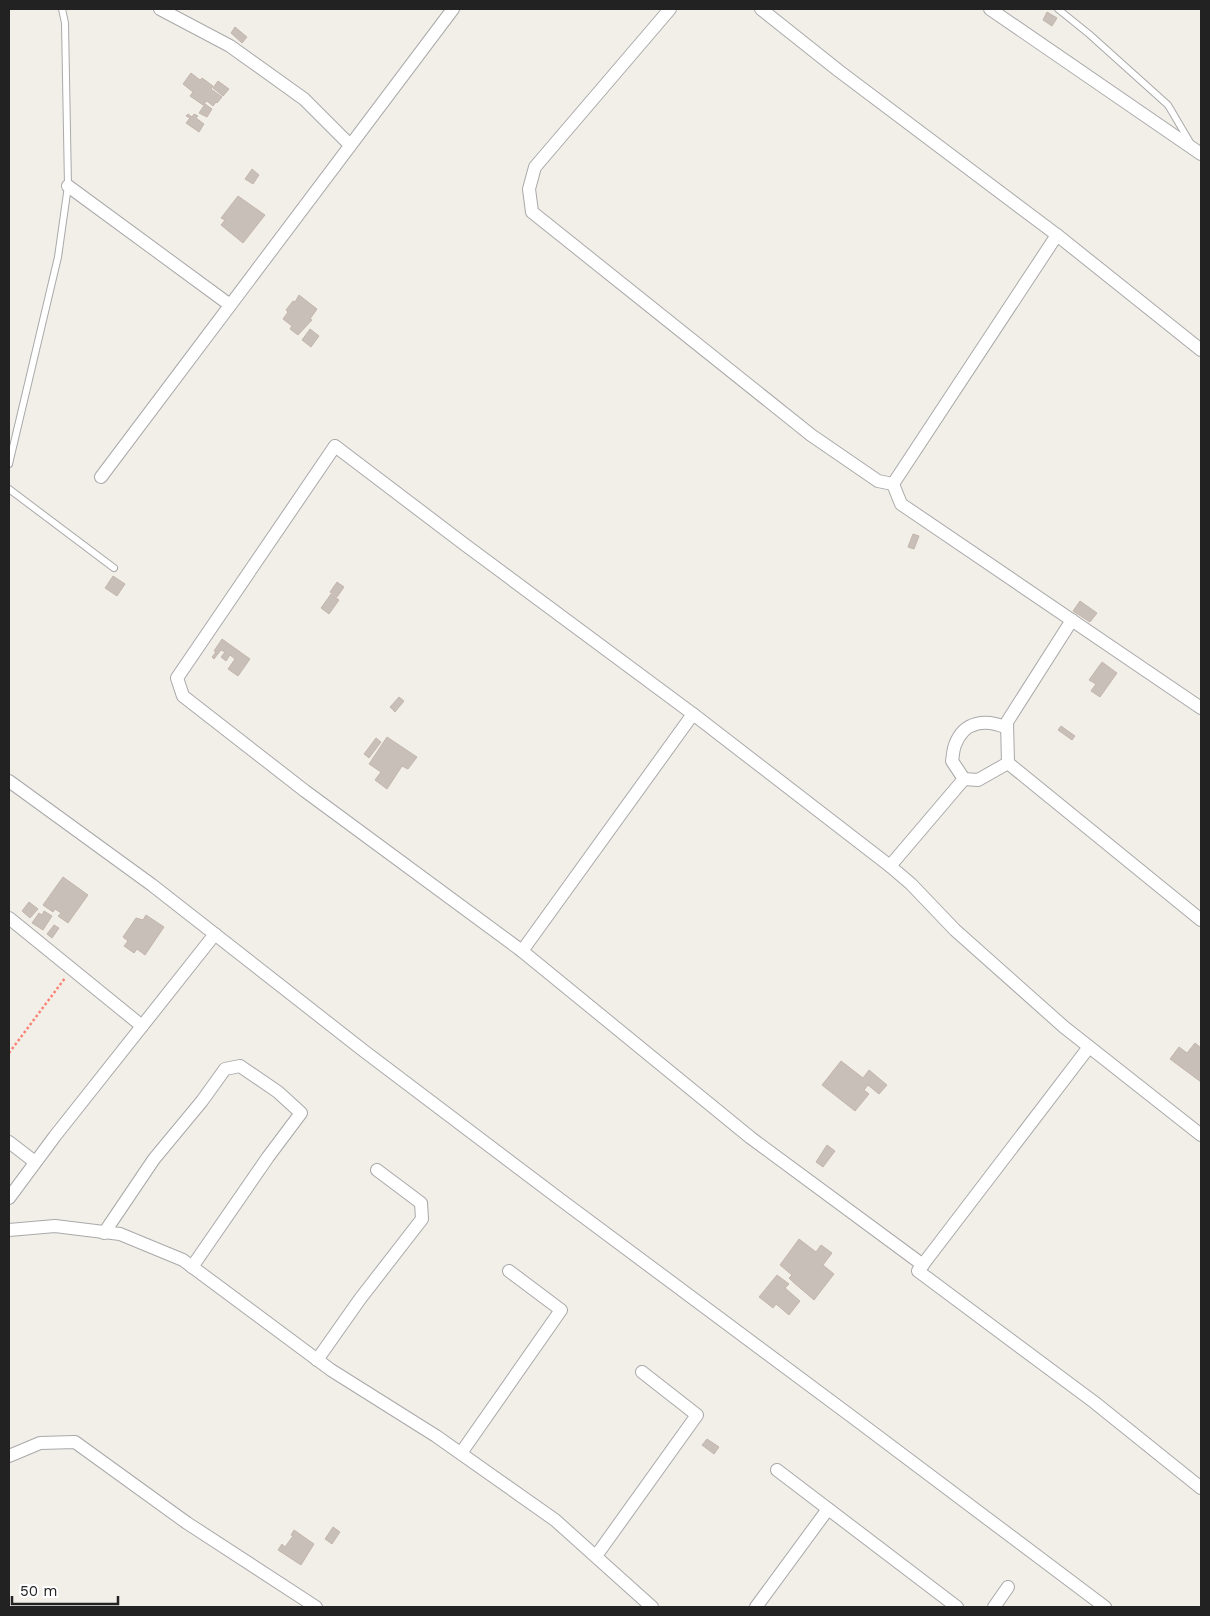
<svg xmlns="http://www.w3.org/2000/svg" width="1210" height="1616" font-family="'Work Sans',sans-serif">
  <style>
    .building { fill: #c7bfb8; stroke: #c4b6ab }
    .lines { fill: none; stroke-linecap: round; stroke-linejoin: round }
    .lane-casing { stroke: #a9a9a9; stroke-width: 8 }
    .street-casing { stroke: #a9a9a9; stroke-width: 14 }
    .path { stroke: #fa8072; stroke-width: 2.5; stroke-dasharray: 2.5 2.5; stroke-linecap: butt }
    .lane { stroke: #fff; stroke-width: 6 }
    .street { stroke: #fff; stroke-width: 12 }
  </style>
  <rect width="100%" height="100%" fill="#f2efe9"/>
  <g class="building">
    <polygon points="1047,12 1057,18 1052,26 1043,20"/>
    <polygon points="235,27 247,37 242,43 231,33"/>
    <polygon points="191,73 200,80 202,78 213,86 211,89 222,97 217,103 216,102 213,106 207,101 203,105 190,96 193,92 183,84"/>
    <polygon points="218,81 229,89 223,96 213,88"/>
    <polygon points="205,104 212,109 207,117 199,113"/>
    <polygon points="188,114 192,117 194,114 198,116 196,118 204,124 199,132 186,123 190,118 186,116"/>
    <polygon points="252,169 259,175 253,184 245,179"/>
    <polygon points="238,196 265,215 243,243 221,225 225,220 221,218"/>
    <polygon points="299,295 317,309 310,319 312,320 298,335 290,329 292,326 283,319 288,312 286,310 293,301 295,302"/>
    <polygon points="310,329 319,336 311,347 302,340"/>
    <polygon points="913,534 919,536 914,549 908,547"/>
    <polygon points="113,576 125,584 117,596 105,588"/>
    <polygon points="337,582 344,587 337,597 330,592"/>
    <polygon points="331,594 339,600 329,614 321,608"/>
    <polygon points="1080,601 1097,613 1090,622 1073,611"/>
    <polygon points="222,639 250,659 238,676 228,669 235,659 230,655 226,661 221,657 225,652 221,650 214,659 212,657 216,652 214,651"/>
    <polygon points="1102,662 1117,673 1100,697 1091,691 1096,684 1089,680"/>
    <polygon points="399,697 404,701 395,712 390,707"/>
    <polygon points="1061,726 1075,736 1072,740 1058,730"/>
    <polygon points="387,737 417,757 408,769 402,766 387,789 375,780 381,772 369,764"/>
    <polygon points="376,738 381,742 369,758 364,754"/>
    <polygon points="63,877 88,895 68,923 58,916 61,913 55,909 53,912 43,905"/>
    <polygon points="29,902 38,909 30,918 22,911"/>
    <polygon points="44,911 52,916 43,930 32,923 39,913 42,915"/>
    <polygon points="146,915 164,927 145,955 137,949 134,953 124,946 128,941 123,937 136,918 143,920"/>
    <polygon points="54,925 59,928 52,938 47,934"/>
    <polygon points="1195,1043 1201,1048 1201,1082 1170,1059 1179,1047 1187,1053"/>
    <polygon points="841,1061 863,1078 869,1070 887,1085 879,1094 868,1085 864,1090 869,1094 855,1111 822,1085"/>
    <polygon points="827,1145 835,1151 823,1167 816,1162"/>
    <polygon points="799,1239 816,1252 821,1245 832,1253 823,1265 834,1274 814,1300 793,1282 789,1278 792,1275 780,1265"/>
    <polygon points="777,1275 789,1284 785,1288 800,1301 789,1315 776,1304 773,1308 759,1297"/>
    <polygon points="707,1439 719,1447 714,1454 702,1445"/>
    <polygon points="333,1527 340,1532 332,1544 325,1539"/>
    <polygon points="294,1530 314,1544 301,1565 278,1550 282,1544 285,1547 293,1536 291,1535"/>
  </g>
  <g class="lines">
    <g class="lane-casing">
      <g id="lane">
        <polyline points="1058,9 1089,34 1168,105 1191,144"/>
        <polyline points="9,464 58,257 68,186 65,23 62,9"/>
        <polyline points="9,489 114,568"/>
      </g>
    </g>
    <g class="street-casing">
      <g id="street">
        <polyline points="160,9 230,46 304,99 350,145"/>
        <polyline points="670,9 535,167 529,189 532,212 811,435 878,481 893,484 1057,235"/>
        <polyline points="761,9 839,71 1057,235 1201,350"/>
        <polyline points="990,9 1201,154"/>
        <polyline points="68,186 230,305"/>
        <polyline points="101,477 453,9"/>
        <polyline points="893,484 901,504 1201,708"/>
        <polyline points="1072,620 1007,722 1008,763 1201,920"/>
        <path d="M 1007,728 C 987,719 964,720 955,745 C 953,750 953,756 952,761 L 964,779 L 978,780 L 1008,763"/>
        <polyline points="964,779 890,866 911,884 955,930 1064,1027 1201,1135"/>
        <polyline points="9,781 152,885 364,1051 561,1200 855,1419 1105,1607"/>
        <polyline points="890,866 693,714 522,951 751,1138 923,1265"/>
        <polyline points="9,918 142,1026"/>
        <polyline points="522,951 305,791 183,696 177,678 335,446 464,544 693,714"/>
        <polyline points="1089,1047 918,1271 1094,1402 1201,1488"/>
        <polyline points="9,1142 35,1162"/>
        <polyline points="9,1198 55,1136 215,934"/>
        <polyline points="9,1230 55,1226 120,1234 183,1260 331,1370 436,1436 555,1520 652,1607"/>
        <polyline points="104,1233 154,1159 202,1101 225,1069 240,1066 278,1092 301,1113 268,1157 192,1267"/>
        <polyline points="317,1360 360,1299 422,1219 421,1203 377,1170"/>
        <polyline points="461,1453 561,1310 509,1271"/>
        <polyline points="9,1456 40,1443 75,1442 187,1523 316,1607"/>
        <polyline points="777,1470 957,1607"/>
        <polyline points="596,1556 697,1415 642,1372"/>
        <polyline points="756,1607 828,1509"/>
        <polyline points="994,1607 1008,1587"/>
      </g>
    </g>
    <polyline class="path" points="9,1053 65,978"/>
    <use href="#lane" class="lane"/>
    <use href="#street" class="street"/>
  </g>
  <rect width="1210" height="1616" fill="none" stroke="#222222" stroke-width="20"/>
  <path d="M12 1596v8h106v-8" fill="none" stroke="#222222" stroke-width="2.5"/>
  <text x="20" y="1596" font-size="15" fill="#222222" stroke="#ffffff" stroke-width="4" paint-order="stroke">50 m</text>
</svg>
